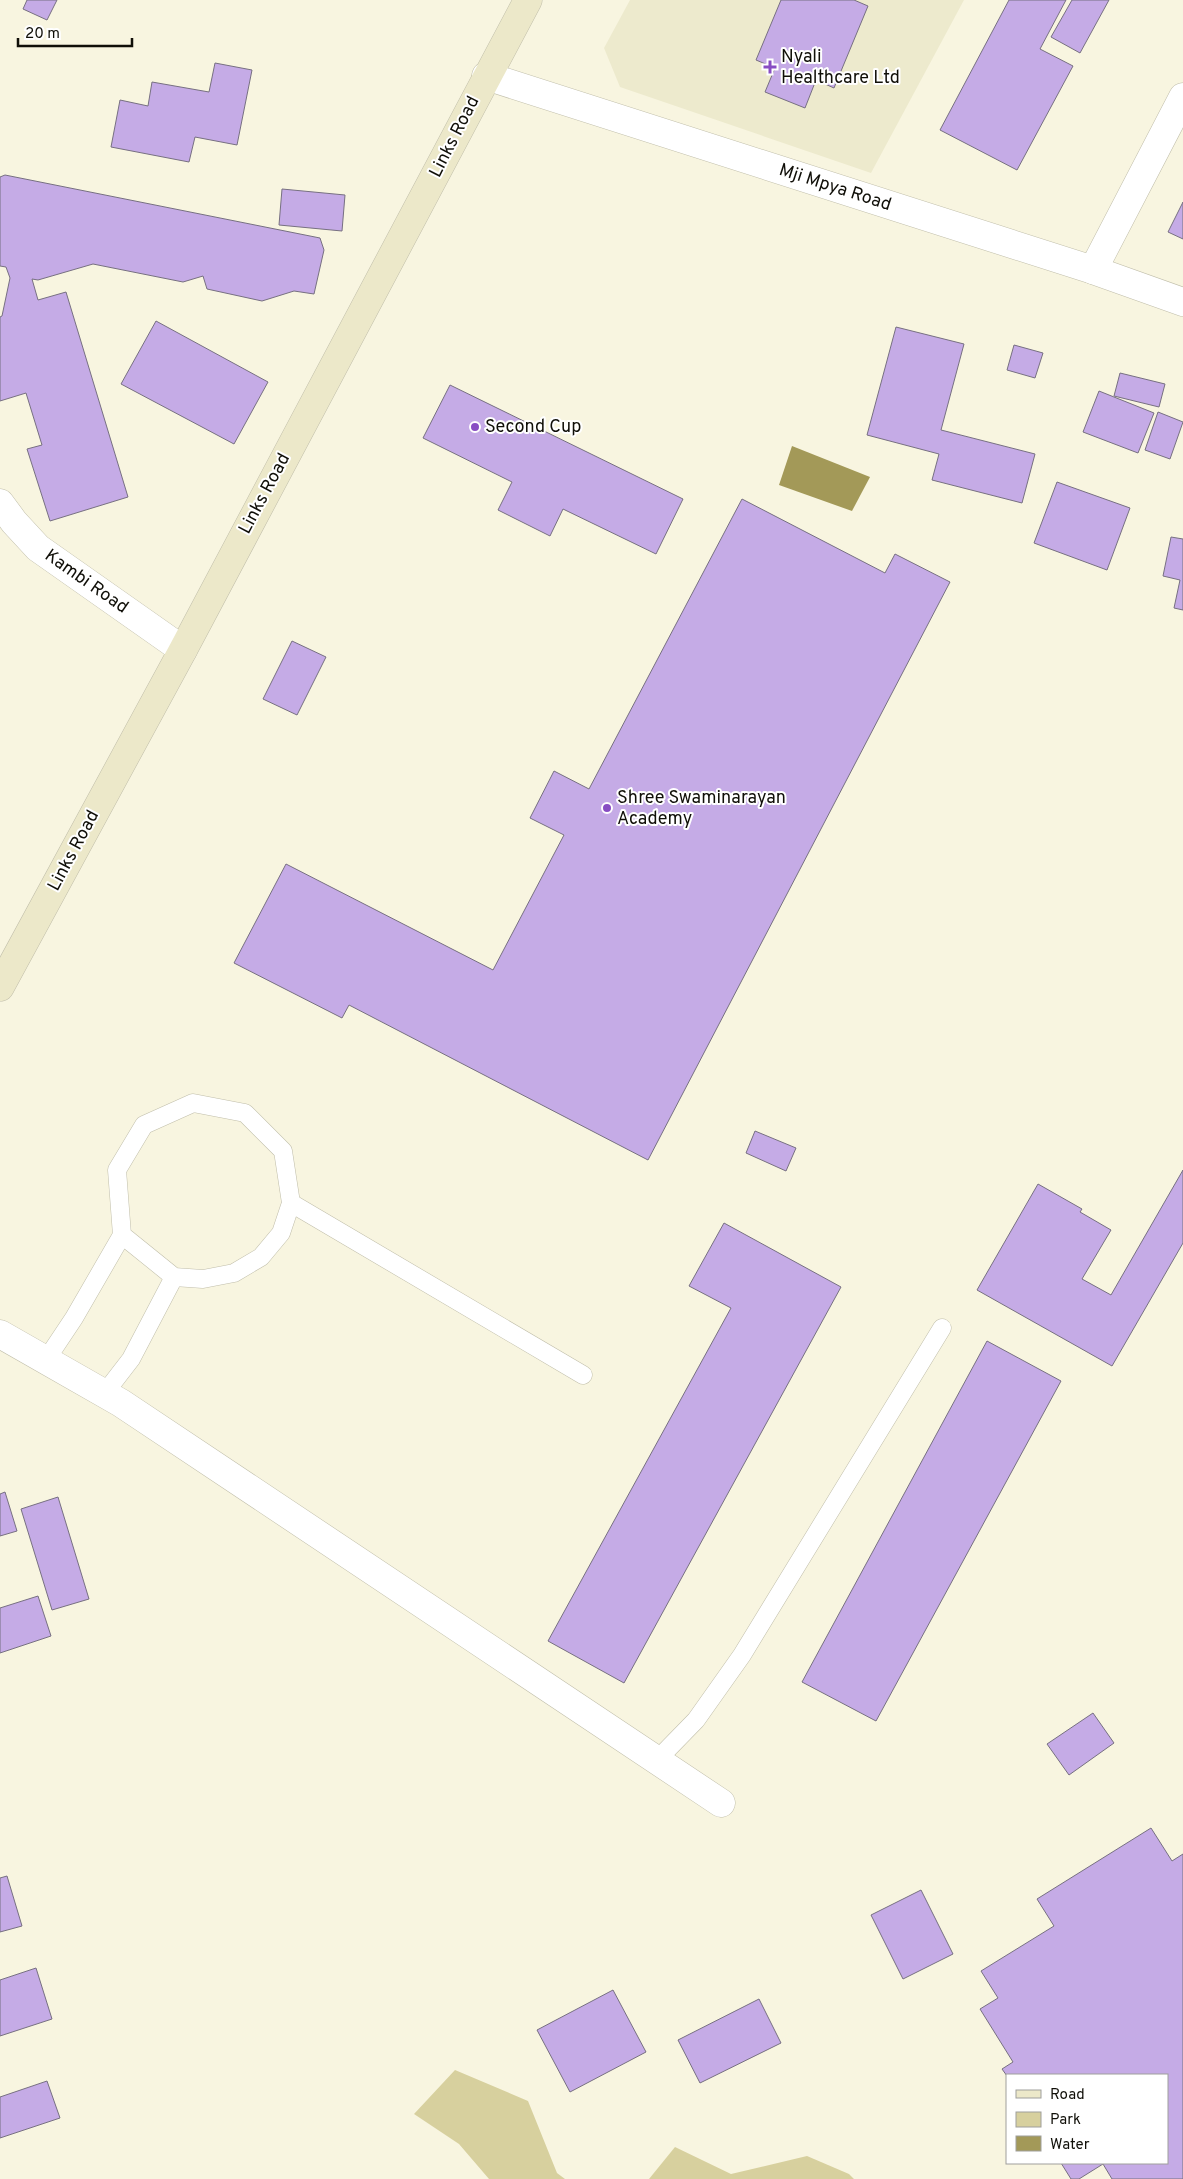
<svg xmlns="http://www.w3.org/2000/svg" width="1183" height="2179" font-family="Overpass,sans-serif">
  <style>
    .built { fill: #edeacd }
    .green { fill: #d7d09e }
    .water { fill: #a39958 }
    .building { fill: #c5abe6; stroke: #777081 }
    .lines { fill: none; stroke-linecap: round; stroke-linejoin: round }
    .service-casing { stroke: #c0beaa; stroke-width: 19 }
    .minor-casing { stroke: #c0beaa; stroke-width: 29 }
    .secondary-casing { stroke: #c0beaa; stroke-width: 29 }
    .service { stroke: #fff; stroke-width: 18 }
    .minor { stroke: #fff; stroke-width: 28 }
    .secondary { stroke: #ece8c9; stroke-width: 28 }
    .poi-dot { fill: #884dc3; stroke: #fff; stroke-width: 2 }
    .labels { text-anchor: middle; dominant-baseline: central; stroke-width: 4; stroke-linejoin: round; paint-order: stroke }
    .poi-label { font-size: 18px; fill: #100f08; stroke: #fff; text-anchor: start }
    .street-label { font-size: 18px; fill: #100f08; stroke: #fff }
  </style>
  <rect width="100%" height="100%" fill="#f8f5e0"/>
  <polygon class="built" points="630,0 964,0 871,173 620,87 604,48"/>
  <g class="green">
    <polygon points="455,2070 528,2101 557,2173 565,2179 489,2179 459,2144 414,2114"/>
    <polygon points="675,2147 731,2174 807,2156 849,2174 854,2179 649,2179"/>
  </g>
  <polygon class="water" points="792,446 870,477 852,511 779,485"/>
  <g class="building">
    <polygon points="27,0 57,0 47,20 23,9"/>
    <polygon points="781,0 854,0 868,6 834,88 816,80 805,108 765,92 775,68 756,60"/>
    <polygon points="1009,0 1066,0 1040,49 1073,66 1017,170 940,130"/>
    <polygon points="1072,0 1109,0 1080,53 1051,37"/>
    <polygon points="215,63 252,70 237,145 195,137 189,162 111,147 120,100 148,106 152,82 209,92"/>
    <polygon points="5,175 320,238 324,250 314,294 294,291 262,301 207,289 203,276 183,282 93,264 38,280 32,279 38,300 66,292 128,497 50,521 27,449 42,445 26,393 0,401 0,317 2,316 10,278 6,267 0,266 0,177"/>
    <polygon points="282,189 345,195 342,231 279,225"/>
    <polygon points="1183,202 1183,239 1168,232"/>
    <polygon points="156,321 268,382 234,444 121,384"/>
    <polygon points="896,327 964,344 941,430 1035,454 1022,503 932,480 939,454 867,435"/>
    <polygon points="1014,345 1043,353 1035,378 1007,370"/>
    <polygon points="1120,373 1165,384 1159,407 1114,396"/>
    <polygon points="450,385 683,499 656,554 563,509 550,536 498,510 512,482 423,438"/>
    <polygon points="1099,391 1154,413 1138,453 1083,432"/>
    <polygon points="1158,412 1183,422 1170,459 1145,450"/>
    <polygon points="1057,482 1130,508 1107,570 1034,543"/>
    <polygon points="742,499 885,573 895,554 950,582 648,1160 349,1005 342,1018 234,963 286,864 493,970 564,835 530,818 554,771 589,789"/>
    <polygon points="1171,537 1183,539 1183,610 1174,608 1180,580 1163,576"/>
    <polygon points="292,641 326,657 297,715 263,699"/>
    <polygon points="755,1131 796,1148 786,1171 746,1153"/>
    <polygon points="1183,1170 1183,1243 1112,1366 977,1290 1038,1184 1082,1209 1080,1212 1111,1230 1082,1279 1111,1295"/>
    <polygon points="724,1223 841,1287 624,1683 548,1641 731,1308 689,1286"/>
    <polygon points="987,1341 1061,1381 876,1721 802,1682"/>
    <polygon points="5,1492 17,1531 0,1536 0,1494"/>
    <polygon points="58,1497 89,1599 52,1610 21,1509"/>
    <polygon points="38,1596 51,1636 0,1653 0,1608"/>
    <polygon points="1093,1713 1114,1743 1069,1775 1047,1744"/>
    <polygon points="1151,1828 1172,1861 1183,1854 1183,2179 1112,2179 1103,2164 1079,2179 1071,2179 1061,2163 1167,2163 1167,2075 1007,2076 1002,2069 1013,2062 980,2009 998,1998 981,1971 1054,1926 1037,1899"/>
    <polygon points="7,1876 22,1926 0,1932 0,1878"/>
    <polygon points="921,1890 953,1954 903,1979 871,1915"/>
    <polygon points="36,1968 52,2019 0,2036 0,1980"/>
    <polygon points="613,1990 646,2052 570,2092 537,2030"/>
    <polygon points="759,1999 781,2043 700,2083 678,2040"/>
    <polygon points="47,2081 60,2118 0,2138 0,2097"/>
  </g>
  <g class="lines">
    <g class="service-casing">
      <g id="service">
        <polyline points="291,1203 583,1375"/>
        <polyline points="46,1360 74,1318 122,1235 117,1170 144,1125 193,1103 245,1113 283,1151 291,1203 281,1233 261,1257 234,1273 203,1279 174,1277 122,1235"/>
        <polyline points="104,1394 131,1359 174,1277"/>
        <polyline points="657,1760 696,1720 742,1655 942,1328"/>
      </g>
    </g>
    <g class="minor-casing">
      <g id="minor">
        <polyline points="486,76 1093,270 1183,302"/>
        <polyline points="1093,270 1183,97"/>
        <polyline points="0,503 14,522 38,548 183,650"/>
        <polyline points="0,1334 121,1403 721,1803"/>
      </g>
    </g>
    <g class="secondary-casing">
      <polyline id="secondary" points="0,987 183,650 528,0"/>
    </g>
    <use href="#service" class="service"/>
    <use href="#minor" class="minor"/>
    <use href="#secondary" class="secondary"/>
  </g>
  <g class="poi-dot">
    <path d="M767.5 59.5h5v5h5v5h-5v5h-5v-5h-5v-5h5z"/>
    <circle cx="475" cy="427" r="5"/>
    <circle cx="607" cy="808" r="5"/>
  </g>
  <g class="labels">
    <g class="poi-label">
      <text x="781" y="57">Nyali<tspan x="781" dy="21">Healthcare Ltd</tspan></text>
      <text x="485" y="427">Second Cup</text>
      <text x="617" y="798">Shree Swaminarayan<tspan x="617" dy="21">Academy</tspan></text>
    </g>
    <g class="street-label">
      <text transform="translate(455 137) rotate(-63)">Links Road</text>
      <text transform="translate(835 188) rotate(18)">Mji Mpya Road</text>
      <text transform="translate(265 494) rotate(-62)">Links Road</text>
      <text transform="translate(86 582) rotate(35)">Kambi Road</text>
      <text transform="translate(74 851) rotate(-62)">Links Road</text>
    </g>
  </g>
  <rect x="1006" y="2074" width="162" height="90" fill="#ffffff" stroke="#9f9f9c"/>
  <rect x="1016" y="2090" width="25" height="8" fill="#ece8c9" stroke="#9f9f9c"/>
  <text x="1050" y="2099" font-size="15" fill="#100f08">Road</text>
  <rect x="1016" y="2112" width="25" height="15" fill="#d7d09e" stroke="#9f9f9c"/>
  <text x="1050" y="2124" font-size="15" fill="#100f08">Park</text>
  <rect x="1016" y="2136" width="25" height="15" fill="#a39958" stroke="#9f9f9c"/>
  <text x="1050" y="2149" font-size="15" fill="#100f08">Water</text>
  <path d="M18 38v8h114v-8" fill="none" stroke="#100f08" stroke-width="2.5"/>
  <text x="25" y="38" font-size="15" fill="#100f08" stroke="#ffffff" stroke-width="4" paint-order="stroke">20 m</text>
</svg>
